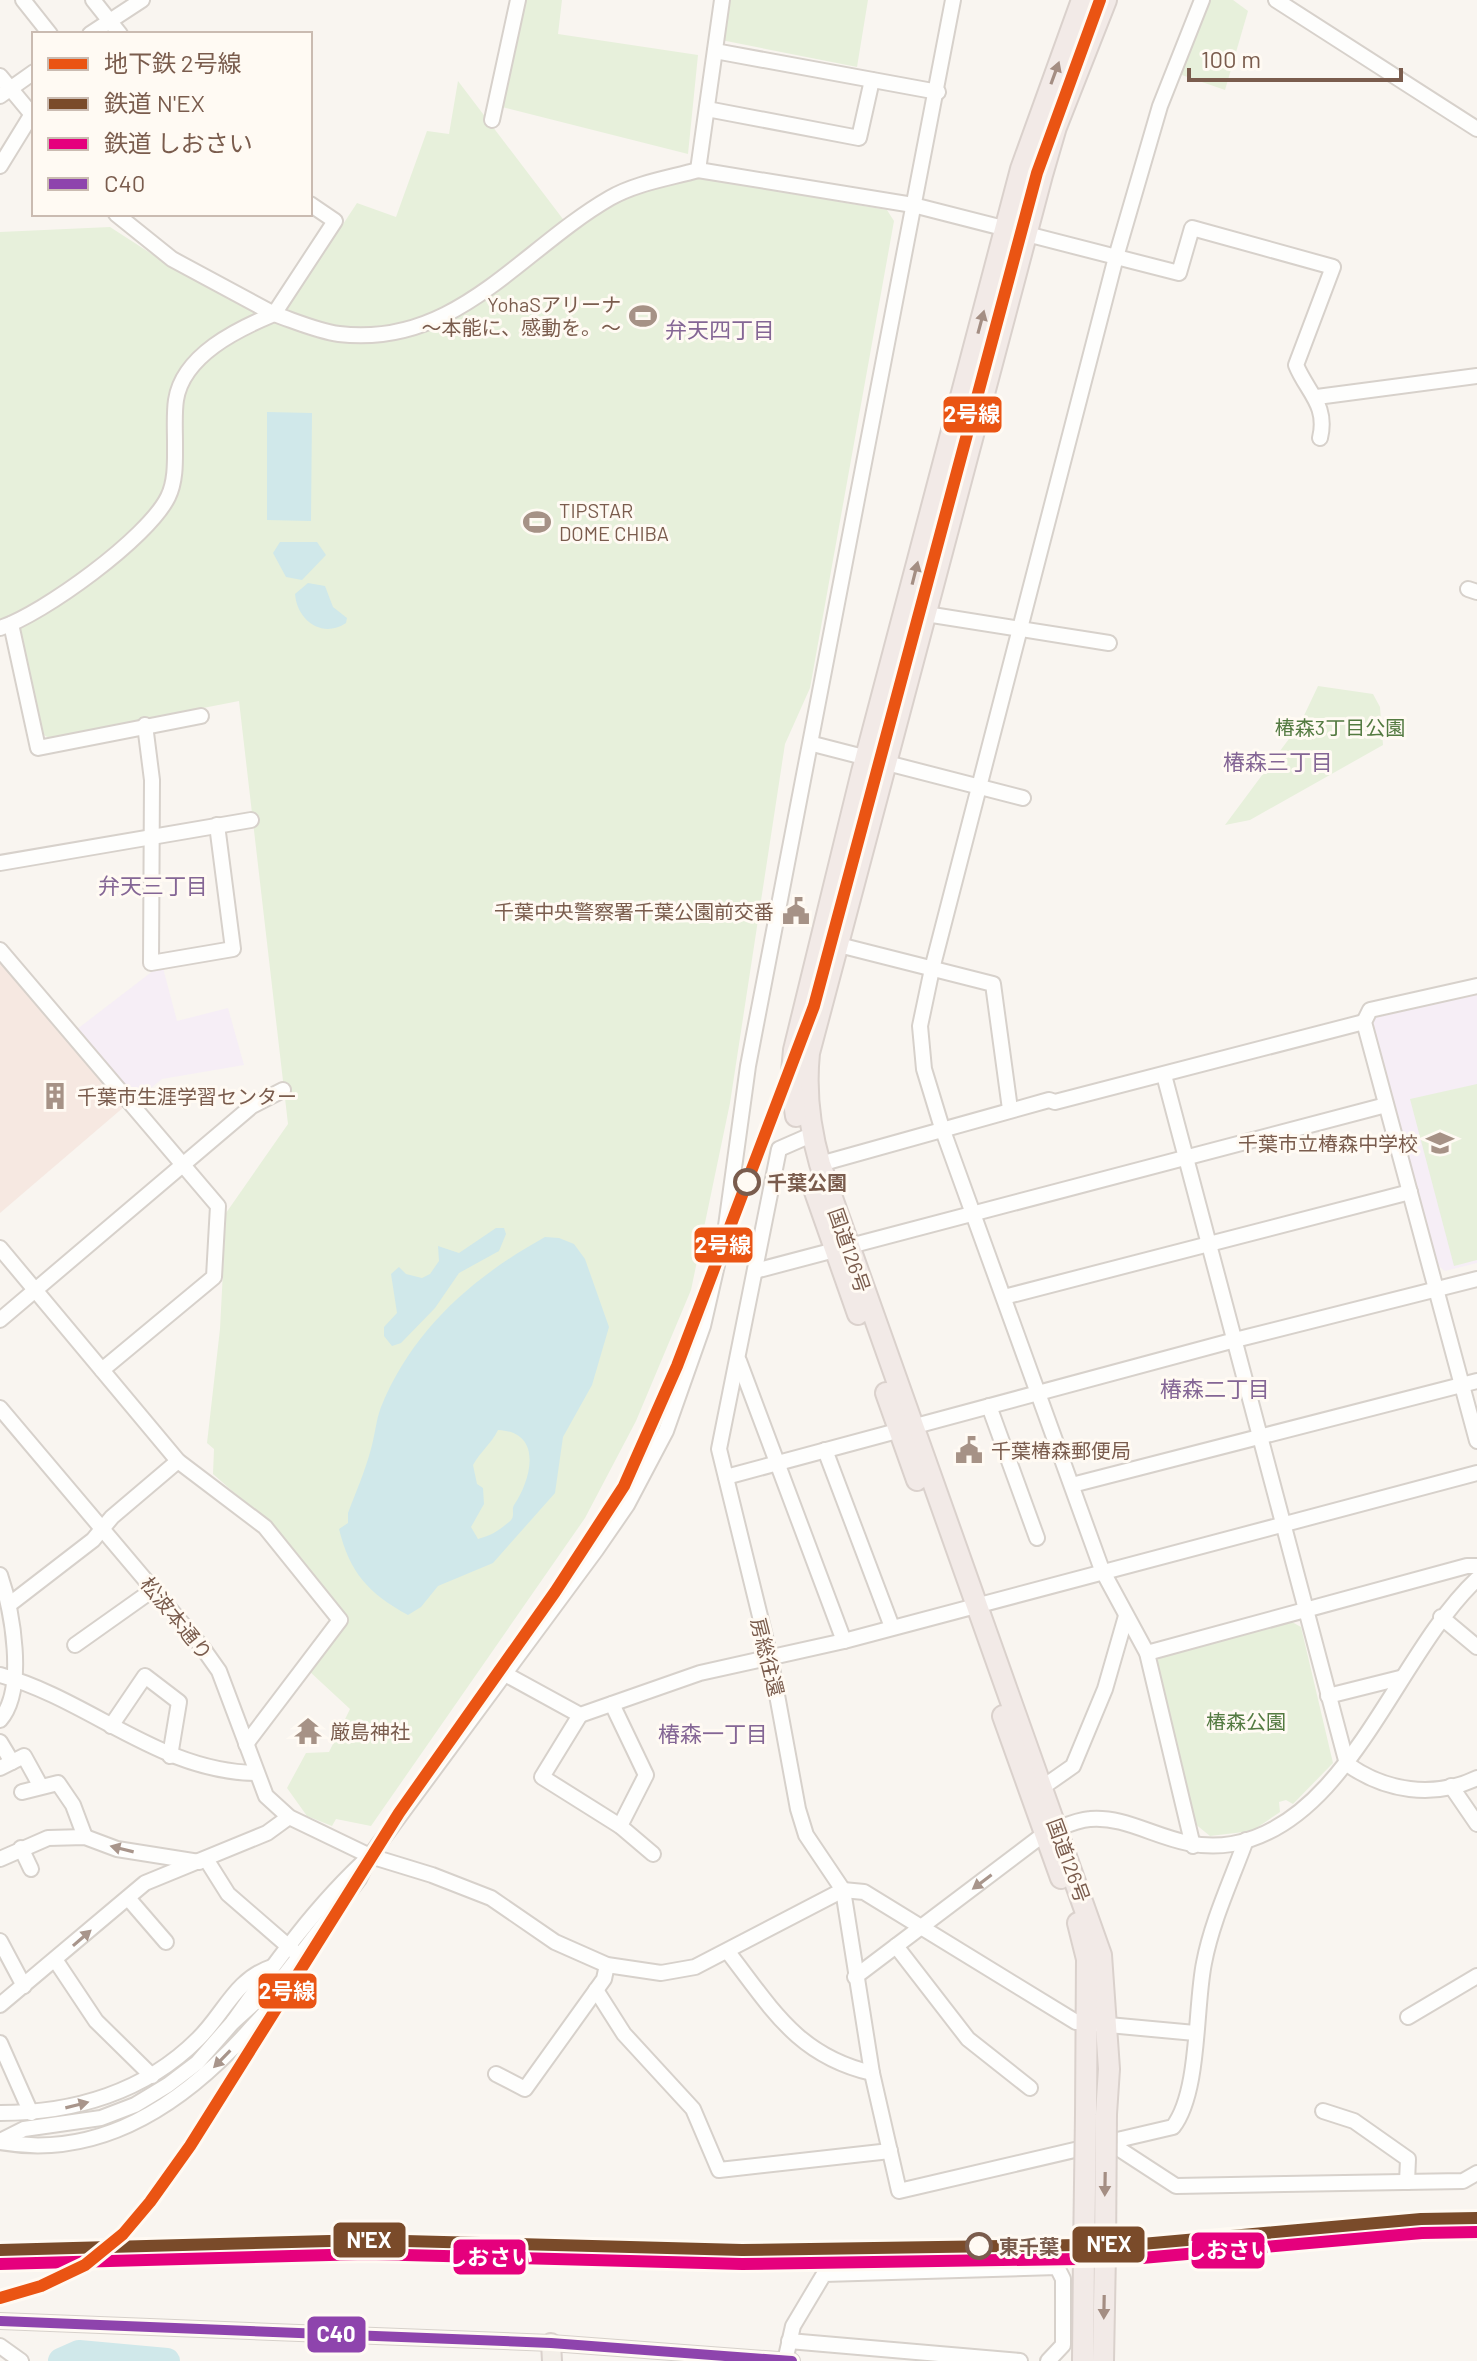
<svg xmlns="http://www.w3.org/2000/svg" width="1477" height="2361" font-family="Barlow,'Noto Sans JP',sans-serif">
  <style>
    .commercial { fill: #f6e8e1 }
    .education { fill: #f6eef6 }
    .green { fill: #e7f0db }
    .water { fill: #d0e8ea; fill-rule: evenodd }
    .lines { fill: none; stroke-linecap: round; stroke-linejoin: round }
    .river { stroke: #d0e8ea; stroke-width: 26 }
    .minor-casing { stroke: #d7d1cb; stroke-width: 18 }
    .major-casing { stroke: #dad1cc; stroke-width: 22 }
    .highway-casing { stroke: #dad1cc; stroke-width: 24 }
    .minor { stroke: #fefefd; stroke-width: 14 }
    .major { stroke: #f3eee8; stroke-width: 18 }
    .highway { stroke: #f2eae7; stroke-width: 20 }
    .highway-bridge-casing { stroke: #dad1cc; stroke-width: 24; stroke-linecap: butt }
    .highway-bridge { stroke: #f2eae7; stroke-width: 20 }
    .bus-1-casing { stroke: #fffaf3; stroke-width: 16 }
    .bus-1 { stroke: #8e44ad; stroke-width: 10 }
    .rail-1-casing { stroke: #fffaf3; stroke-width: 18 }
    .rail-2-casing { stroke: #fffaf3; stroke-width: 18 }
    .rail-1 { stroke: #7a4b2a; stroke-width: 12 }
    .rail-2 { stroke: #e5007d; stroke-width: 12 }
    .metro-1-casing { stroke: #fffaf3; stroke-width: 18 }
    .metro-1 { stroke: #ea5413; stroke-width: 12 }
    .oneway { fill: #a48e83 }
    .oneway2 { fill: #a8958b }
    .stop-dot { fill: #fffaf3; stroke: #7a5c4d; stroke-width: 4 }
    .labels { text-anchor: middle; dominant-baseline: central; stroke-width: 6; stroke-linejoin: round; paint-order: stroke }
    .poi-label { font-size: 20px; fill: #7a5c4d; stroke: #fffaf3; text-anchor: start }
    .park-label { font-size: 20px; fill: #537a41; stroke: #fffaf3 }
    .stop-label { font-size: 20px; font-weight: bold; fill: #7a5c4d; stroke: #fffaf3; text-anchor: start }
    .street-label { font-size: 20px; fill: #7a5c4d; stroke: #fffaf3 }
    .neighbourhood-label { font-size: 22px; fill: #846695; stroke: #fffaf3 }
    .line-badge { stroke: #fffaf3; stroke-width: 3 }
    .badge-label { font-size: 22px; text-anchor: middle; font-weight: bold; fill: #fff }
  </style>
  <rect width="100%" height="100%" fill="#f9f5f0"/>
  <polygon class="commercial" points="0,962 125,1106 0,1213"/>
  <g class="education">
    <polygon points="162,964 177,1021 228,1008 244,1065 162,1079 137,1099 76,1030"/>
    <polygon points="1477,988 1477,1263 1445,1271 1435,1263 1371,1023 1376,1016"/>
  </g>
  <g class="green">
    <polygon points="525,0 562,0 558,34 698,55 688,154 502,107"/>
    <polygon points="727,0 868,0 857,67 721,40"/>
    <polygon points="1209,0 1233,0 1248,11 1225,90 1179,74"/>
    <polygon points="458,81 572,231 618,197 692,176 887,210 894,221 810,688 785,744 730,1103 691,1290 636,1421 585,1518 371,1826 336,1819 332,1826 307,1816 287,1788 306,1753 329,1752 350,1709 309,1671 345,1619 281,1534 213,1474 214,1449 207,1443 220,1329 226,1213 288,1124 239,701 49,738 37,731 8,617 0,619 0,232 110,227 175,269 272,320 316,265 357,203 396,217 427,131 449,134"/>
    <polygon points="1318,686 1373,694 1380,707 1383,745 1250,820 1225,825 1300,724"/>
    <polygon points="1477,1084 1477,1260 1454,1266 1410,1099"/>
    <polygon points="1292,1622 1301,1627 1333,1763 1293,1804 1286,1800 1279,1802 1280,1812 1252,1831 1210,1836 1194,1823 1153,1669 1160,1656"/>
  </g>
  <g class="water">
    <polygon points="267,412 312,413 311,521 267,520"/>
    <polygon points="280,542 317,542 326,555 302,580 286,577 273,553"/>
    <path d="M 308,583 L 325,586 L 333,607 L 347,618 L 346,623 C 322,639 297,620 295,594 Z"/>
    <polygon points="496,1228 504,1228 506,1234 499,1251 459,1273 435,1308 401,1343 392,1346 384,1336 384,1327 397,1313 391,1274 399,1267 406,1274 422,1278 430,1274 439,1261 438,1246 459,1253"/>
    <path d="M 545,1237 L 559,1238 L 574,1244 L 585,1259 L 609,1327 L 592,1385 L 563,1437 L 555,1493 L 493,1563 L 438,1586 L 421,1607 L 408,1615 C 368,1593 350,1573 339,1529 L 348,1523 L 348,1513 C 356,1492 365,1471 371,1449 C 375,1435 376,1420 381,1407 C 413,1329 473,1277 545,1237 ZM 498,1430 C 544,1432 531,1480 514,1505 C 511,1510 516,1517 509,1522 C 499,1530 493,1535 478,1539 L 471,1527 L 484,1504 L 483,1488 L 477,1484 L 473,1465 C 481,1451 491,1444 498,1430 Z"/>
  </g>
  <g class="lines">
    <polyline class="river" points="61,2361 79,2353 167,2361"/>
    <g class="minor-casing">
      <g id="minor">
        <polyline points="23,0 50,34"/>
        <polyline points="93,0 120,34"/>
        <path d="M 722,0 L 698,170 L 913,205 L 1179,273 L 1192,228 L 1333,267 L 1296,365 C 1307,392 1328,405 1320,438"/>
        <polyline points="1276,0 1477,129"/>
        <polyline points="90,34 142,0"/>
        <polyline points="715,51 938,92"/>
        <polyline points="0,76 34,117"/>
        <polyline points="0,96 34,72"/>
        <polyline points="707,109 859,138 872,80"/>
        <polyline points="492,120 518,0"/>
        <polyline points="0,166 32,114"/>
        <polyline points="116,214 172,259 274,314 335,221 310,204"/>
        <polyline points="1317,397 1477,376"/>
        <polyline points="1468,589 1477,592"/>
        <polyline points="926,614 1109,643"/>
        <polyline points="11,624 38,748 201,716"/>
        <path d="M 0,628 C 43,614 148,538 168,497 C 176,481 175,460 175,443 C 175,429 174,413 176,400 C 183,355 238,329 274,314 C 295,321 317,331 339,334 C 456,348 520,250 610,198 C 636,183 670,178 698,170"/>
        <polyline points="145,725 152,780 151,963 233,949 217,825"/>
        <polyline points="813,744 1023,798"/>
        <polyline points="0,863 251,820"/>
        <polyline points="839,945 993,984 1010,1109"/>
        <polyline points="0,950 218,1206 214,1277 102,1370"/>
        <polyline points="1477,986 1370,1010 1364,1022 1477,1441"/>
        <path d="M 1164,1075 L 1347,1764 C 1385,1791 1433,1799 1477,1778"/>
        <path d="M 811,1135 L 779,1149 L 719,1449 L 770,1657 L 798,1809 L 806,1835 L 843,1890 L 872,2073 L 899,2191 L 1173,2127 C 1200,2092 1195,2007 1204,1963 C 1212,1921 1231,1881 1246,1840"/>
        <polyline points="820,1164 1049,1100 1055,1102 1364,1022"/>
        <polyline points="0,1248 178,1461 265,1527 340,1620 246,1744"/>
        <polyline points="755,1271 1386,1105"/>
        <polyline points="1004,1297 1410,1192"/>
        <polyline points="0,1320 252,1106 283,1090"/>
        <polyline points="739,1361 844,1641"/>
        <polyline points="989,1406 1037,1538"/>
        <polyline points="0,1408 202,1647 219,1671 266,1796 289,1817 370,1856 432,1875 491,1898 555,1942 607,1965 661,1973 695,1967 843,1890 864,1892 1076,2022 1195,2033"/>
        <polyline points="825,1450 892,1627"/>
        <polyline points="726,1477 1235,1340 1477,1279"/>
        <polyline points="1072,1485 1477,1381"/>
        <path d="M 0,1575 C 12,1610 27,1689 0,1720"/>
        <polyline points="10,1604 93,1540 112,1517 178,1461"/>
        <polyline points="1441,1617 1477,1647"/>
        <polyline points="75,1645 154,1589"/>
        <polyline points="1147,1653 1467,1566 1477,1566"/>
        <polyline points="505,1674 580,1715 700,1673 844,1641 1477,1473"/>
        <path d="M 0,1675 C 90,1700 160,1772 256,1773"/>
        <polyline points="1328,1696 1400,1678"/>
        <polyline points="612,1704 646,1775 620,1826 653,1854"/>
        <polyline points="580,1715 542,1777 620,1826"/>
        <polyline points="111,1726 145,1676 179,1702 170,1756"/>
        <polyline points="0,1742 12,1762"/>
        <polyline points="0,1768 24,1756 40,1785"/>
        <polyline points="1451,1786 1477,1824"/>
        <polyline points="1043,1787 1073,1766 1105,1689 1126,1616"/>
        <polyline points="22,1792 58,1783 73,1805 85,1837"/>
        <polyline points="1193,1846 1147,1653 1102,1570 942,1128 924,1069 920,1026 932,969 1116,257 1160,106 1202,0"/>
        <polyline points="21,1848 31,1869"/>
        <polyline points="0,1859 48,1838 85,1837 117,1849 199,1862"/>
        <polyline points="206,1859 228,1894 296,1953"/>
        <polyline points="128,1898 166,1942"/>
        <polyline points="0,1941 24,1986"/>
        <polyline points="896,1946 968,2039 1030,2088"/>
        <path d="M 728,1952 C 772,2009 798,2056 872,2073"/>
        <polyline points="56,1961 96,2021 152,2076"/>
        <path d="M 855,1977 L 1044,1834 C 1059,1829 1074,1820 1090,1819 C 1136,1815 1174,1854 1232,1844 C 1349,1823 1396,1655 1477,1579"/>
        <polyline points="596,1990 624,2034 693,2109 719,2170 890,2151"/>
        <polyline points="0,2005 145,1883 267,1833 289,1817"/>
        <polyline points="1408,2017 1477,1976"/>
        <path d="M 233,2022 C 274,1964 317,1904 370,1856 L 596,1550 L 627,1505 L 666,1431 L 703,1326 L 726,1226 L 748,1066 L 953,0"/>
        <polyline points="0,2043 31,2113"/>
        <polyline points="496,2074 525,2089 604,1979 607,1965"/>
        <polyline points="1323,2111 1354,2121 1408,2159 1407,2182"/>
        <path d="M 0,2113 C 74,2113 145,2092 198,2039 C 224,2014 235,1979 272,1967"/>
        <polyline points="0,2141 24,2129 101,2118 135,2105 168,2085 197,2063 233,2022 284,1976 359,1879 366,1864"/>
        <path d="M 0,2142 C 100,2160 181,2105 245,2035 C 261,2016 281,2001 284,1976"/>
        <polyline points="1110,2143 1176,2186 1463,2181 1477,2173"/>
        <polyline points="0,2321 551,2343 792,2361"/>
        <polyline points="789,2341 1020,2361"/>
        <polyline points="0,2346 21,2361"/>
        <polyline points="785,2361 793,2326 824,2274 1057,2267 1063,2279 1063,2345 1048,2361"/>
      </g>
    </g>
    <g class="major-casing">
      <polyline id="major" points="551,2343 552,2361"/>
    </g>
    <g class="highway-casing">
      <g id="highway">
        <path d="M 1106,0 L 1056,127 L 1042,175 L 809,1053 C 805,1092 809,1126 820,1164 L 1101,1955 L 1109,2069 L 1106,2114"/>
        <polyline points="796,1116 791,1082 794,1050 862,772 1021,169 1082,0"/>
        <polyline points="814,1189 858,1314"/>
        <polyline points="886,1393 917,1480"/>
        <polyline points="1003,1716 1061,1878"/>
        <polyline points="1078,1923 1087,1959 1086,2115"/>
        <polyline points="1083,2361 1084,2253"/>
        <polyline points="1103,2361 1105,2253"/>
      </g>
    </g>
    <use href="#minor" class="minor"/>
    <use href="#major" class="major"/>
    <use href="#highway" class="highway"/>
    <g class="highway-bridge-casing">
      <g id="highway-bridge">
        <polyline points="1084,2253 1086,2115"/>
        <polyline points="1105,2253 1106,2114"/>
      </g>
    </g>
    <use href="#highway-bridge" class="highway-bridge"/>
    <g class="bus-1-casing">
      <polyline id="bus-1" points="0,2321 551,2343 792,2361"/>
    </g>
    <use href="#bus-1" class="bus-1"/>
    <g class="rail-1-casing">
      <polyline id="rail-1" points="0,2250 367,2240 742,2250 1142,2244 1421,2219 1477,2218"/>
    </g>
    <g class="rail-2-casing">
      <polyline id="rail-2" points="0,2264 367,2254 742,2264 1142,2258 1422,2233 1477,2232"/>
    </g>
    <use href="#rail-1" class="rail-1"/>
    <use href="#rail-2" class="rail-2"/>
    <g class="metro-1-casing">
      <polyline id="metro-1" points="0,2298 41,2286 85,2265 123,2234 150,2202 190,2146 399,1813 555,1592 624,1486 677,1366 814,1006 1037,173 1100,0"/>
    </g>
    <use href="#metro-1" class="metro-1"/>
  </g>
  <defs><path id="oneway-solid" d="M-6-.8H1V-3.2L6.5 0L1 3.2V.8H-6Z" transform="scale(2)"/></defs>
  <g class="oneway">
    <use href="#oneway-solid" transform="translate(1055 73) rotate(-70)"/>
    <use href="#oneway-solid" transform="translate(981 322) rotate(-75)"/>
    <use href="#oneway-solid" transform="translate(915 573) rotate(-76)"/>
    <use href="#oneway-solid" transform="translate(1105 2184) rotate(91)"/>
    <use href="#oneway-solid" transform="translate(1104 2307) rotate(91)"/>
  </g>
  <g class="oneway2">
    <use href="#oneway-solid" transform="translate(122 1849) rotate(-166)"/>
    <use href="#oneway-solid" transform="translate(982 1882) rotate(143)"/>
    <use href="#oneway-solid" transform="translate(82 1938) rotate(-41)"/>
    <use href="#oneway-solid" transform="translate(222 2059) rotate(134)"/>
    <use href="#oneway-solid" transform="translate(77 2105) rotate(-14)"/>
  </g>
  <defs>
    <g id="stadium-bare" transform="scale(2.16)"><path d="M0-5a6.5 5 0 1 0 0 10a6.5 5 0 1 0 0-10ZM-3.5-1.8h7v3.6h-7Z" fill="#a69286" stroke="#fffaf3" stroke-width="2.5" paint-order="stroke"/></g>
    <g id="civic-bare" transform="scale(2.16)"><path d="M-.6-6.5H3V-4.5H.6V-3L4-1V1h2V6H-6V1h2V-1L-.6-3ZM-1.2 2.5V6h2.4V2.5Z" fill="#a69286" stroke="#fffaf3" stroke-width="2.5" paint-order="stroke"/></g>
    <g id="building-bare" transform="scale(2.16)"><path d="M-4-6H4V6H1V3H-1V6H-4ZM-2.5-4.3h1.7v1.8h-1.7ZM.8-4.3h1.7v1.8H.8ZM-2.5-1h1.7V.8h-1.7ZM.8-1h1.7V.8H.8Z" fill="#a69286" stroke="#fffaf3" stroke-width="2.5" paint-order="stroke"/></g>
    <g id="school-bare" transform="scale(2.16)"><path d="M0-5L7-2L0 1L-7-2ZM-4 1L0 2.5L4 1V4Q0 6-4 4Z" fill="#a69286" stroke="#fffaf3" stroke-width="2.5" paint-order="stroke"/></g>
    <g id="temple-bare" transform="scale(2.16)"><path d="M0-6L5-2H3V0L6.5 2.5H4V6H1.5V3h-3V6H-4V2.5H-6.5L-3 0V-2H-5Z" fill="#a69286" stroke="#fffaf3" stroke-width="2.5" paint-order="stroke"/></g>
  </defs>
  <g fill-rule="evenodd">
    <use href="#stadium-bare" x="643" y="316"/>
    <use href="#stadium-bare" x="537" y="522"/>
    <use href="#civic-bare" x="796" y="911"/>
    <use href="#building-bare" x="55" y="1096"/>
    <use href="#school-bare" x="1440" y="1143"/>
    <use href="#civic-bare" x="969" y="1450"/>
    <use href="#temple-bare" x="308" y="1731"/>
  </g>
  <g class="stop-dot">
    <circle cx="747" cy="1182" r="12"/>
    <circle cx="979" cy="2246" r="12"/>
  </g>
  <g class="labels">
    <g class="poi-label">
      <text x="621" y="304" text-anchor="end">YohaSアリーナ<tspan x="621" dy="23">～本能に、感動を。～</tspan></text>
      <text x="559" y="510">TIPSTAR<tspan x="559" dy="23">DOME CHIBA</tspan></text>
      <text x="774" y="911" text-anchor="end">千葉中央警察署千葉公園前交番</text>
      <text x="77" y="1096">千葉市生涯学習センター</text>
      <text x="1418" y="1143" text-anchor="end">千葉市立椿森中学校</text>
      <text x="991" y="1450">千葉椿森郵便局</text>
      <text x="330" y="1731">厳島神社</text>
    </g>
    <g class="park-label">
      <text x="1340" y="727">椿森3丁目公園</text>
      <text x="1246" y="1721">椿森公園</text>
    </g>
    <g class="stop-label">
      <text x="767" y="1182">千葉公園</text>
      <text x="999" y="2246">東千葉</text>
    </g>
    <g class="street-label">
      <text transform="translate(850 1250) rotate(71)">国道126号</text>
      <text transform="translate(177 1618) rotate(51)">松波本通り</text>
      <text transform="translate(768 1657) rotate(76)">房総往還</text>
      <text transform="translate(1069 1860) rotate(70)">国道126号</text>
    </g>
    <g class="neighbourhood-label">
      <text x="720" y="329">弁天四丁目</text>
      <text x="1278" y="761">椿森三丁目</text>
      <text x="153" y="885">弁天三丁目</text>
      <text x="1215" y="1388">椿森二丁目</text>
      <text x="713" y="1733">椿森一丁目</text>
    </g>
  </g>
  <g class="line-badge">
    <rect x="942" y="395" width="61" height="39" rx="8" fill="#ea5413"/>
    <rect x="693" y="1226" width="61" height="38" rx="8" fill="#ea5413"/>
    <rect x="257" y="1972" width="61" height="38" rx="8" fill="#ea5413"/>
    <rect x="332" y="2221" width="75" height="38" rx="8" fill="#7a4b2a"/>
    <rect x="1071" y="2225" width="75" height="39" rx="8" fill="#7a4b2a"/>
    <rect x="1190" y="2231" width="76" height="39" rx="8" fill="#e5007d"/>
    <rect x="452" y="2238" width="75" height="38" rx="8" fill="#e5007d"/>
    <rect x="306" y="2315" width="61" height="39" rx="8" fill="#8e44ad"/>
  </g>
  <g class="badge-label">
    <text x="972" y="422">2号線</text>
    <text x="723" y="1253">2号線</text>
    <text x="287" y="1999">2号線</text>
    <text x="369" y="2248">N'EX</text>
    <text x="1109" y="2252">N'EX</text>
    <text x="1228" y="2258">しおさい</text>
    <text x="489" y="2265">しおさい</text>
    <text x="336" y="2342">C40</text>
  </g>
  <rect x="32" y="32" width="280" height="184" fill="#fffaf3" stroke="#cabbb1" stroke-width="2"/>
  <rect x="48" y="58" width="40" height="12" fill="#ea5413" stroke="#cabbb1" stroke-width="2"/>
  <text x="104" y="72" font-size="24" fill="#7a5c4d">地下鉄 2号線</text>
  <rect x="48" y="98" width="40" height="12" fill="#7a4b2a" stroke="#cabbb1" stroke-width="2"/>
  <text x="104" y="112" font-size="24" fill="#7a5c4d">鉄道 N'EX</text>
  <rect x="48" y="138" width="40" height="12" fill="#e5007d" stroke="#cabbb1" stroke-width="2"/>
  <text x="104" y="152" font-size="24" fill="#7a5c4d">鉄道 しおさい</text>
  <rect x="48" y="178" width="40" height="12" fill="#8e44ad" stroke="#cabbb1" stroke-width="2"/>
  <text x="104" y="192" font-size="24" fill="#7a5c4d">C40</text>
  <path d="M1189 68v12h212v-12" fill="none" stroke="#7a5c4d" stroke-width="4"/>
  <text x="1201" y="68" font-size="24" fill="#7a5c4d" stroke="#fffaf3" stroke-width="6" paint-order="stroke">100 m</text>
</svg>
